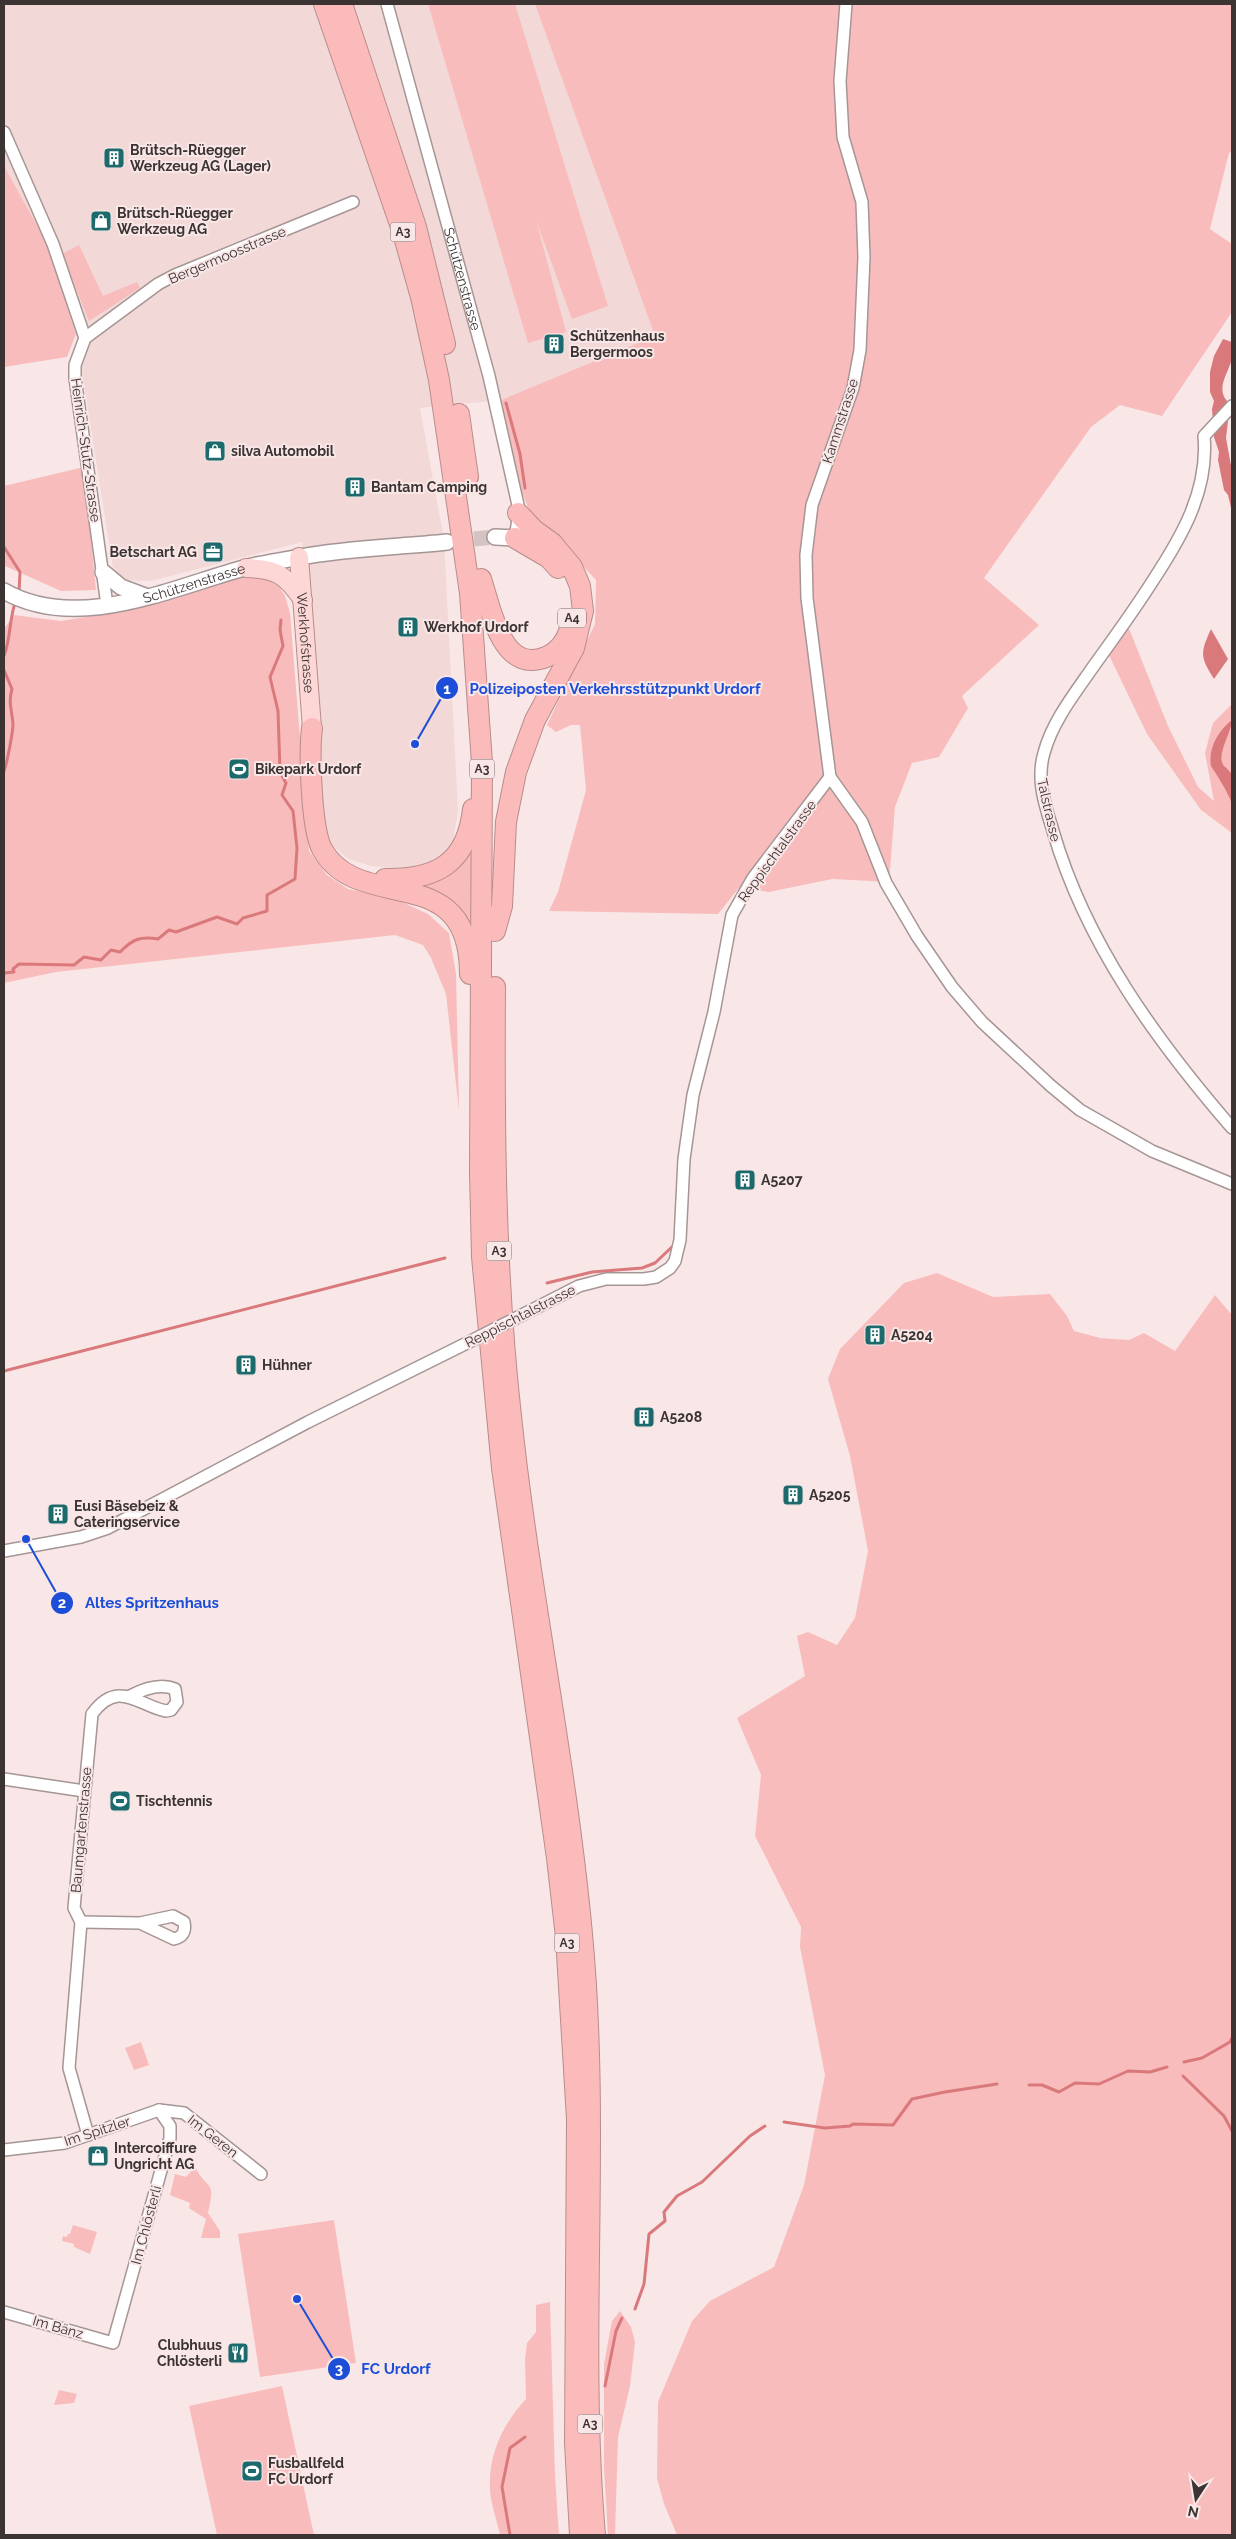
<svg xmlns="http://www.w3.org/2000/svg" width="1236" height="2539" font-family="Raleway,sans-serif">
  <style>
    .built { fill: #f2d8d7 }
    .green { fill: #f9bcbc }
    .water { fill: #da797b }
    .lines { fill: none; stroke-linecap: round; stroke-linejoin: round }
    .stream { stroke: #da797b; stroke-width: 3 }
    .secondary-tunnel { stroke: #d3c3c3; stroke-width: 15; stroke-dasharray: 15 8; stroke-linecap: butt }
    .minor-casing { stroke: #a69595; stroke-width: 14 }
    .secondary-casing { stroke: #a69595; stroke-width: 18 }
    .primary-casing { stroke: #b88c8b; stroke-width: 20 }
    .motorway-casing { stroke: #b88c8b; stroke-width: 22 }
    .minor { stroke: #fff; stroke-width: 11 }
    .secondary { stroke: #fff; stroke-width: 15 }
    .primary { stroke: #fdd6d6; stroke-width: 18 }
    .motorway { stroke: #fcbbbb; stroke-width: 20 }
    .minor-bridge-casing { stroke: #a69595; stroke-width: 14; stroke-linecap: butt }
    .minor-bridge { stroke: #fff; stroke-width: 11 }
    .labels { text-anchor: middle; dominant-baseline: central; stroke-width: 4; stroke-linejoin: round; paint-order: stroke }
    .shield { fill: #f9e7e7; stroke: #746a69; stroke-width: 1 }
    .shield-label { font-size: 12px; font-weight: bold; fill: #3b3433 }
    .poi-label { font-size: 14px; font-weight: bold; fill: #3b3433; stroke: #f9e7e7; text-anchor: start }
    .street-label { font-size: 14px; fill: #3b3433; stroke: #f9e7e7 }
    .leader { fill: none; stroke: #1d4ed8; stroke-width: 2 }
    .callout-dot { fill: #1d4ed8; stroke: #f9e7e7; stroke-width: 2 }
    .mark-label { font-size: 15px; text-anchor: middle; font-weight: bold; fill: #fff }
    .callout-label { font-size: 15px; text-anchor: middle; font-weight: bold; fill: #1d4ed8; stroke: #f9e7e7; stroke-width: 4; stroke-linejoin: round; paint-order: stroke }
  </style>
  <rect width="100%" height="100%" fill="#f9e7e7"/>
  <polygon class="built" points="4,4 535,4 655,336 501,400 420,408 444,540 458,811 453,843 443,856 431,864 404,869 371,866 347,858 333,846 328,834 325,827 302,542 151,581 123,580 113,568 76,334 48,245 4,166"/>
  <g class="green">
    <polygon points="428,4 515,4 608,306 572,319 536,220 566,332 528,343"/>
    <polygon points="535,4 1232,4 1232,151 1229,153 1210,229 1232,244 1232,312 1162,416 1120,405 1091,427 984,578 1039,625 962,696 968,708 939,757 912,763 895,807 889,882 832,879 769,892 739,888 718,914 549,911 558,892 586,790 580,725 571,725 556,732 547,725 595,624 596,580 565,547 534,521 522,493 501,400 655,336"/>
    <polygon points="4,166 48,245 76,334 67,357 4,367"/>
    <polygon points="79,245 103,296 137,282 140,288 89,321 62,254"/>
    <polygon points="84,467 96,590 61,591 5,566 4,486"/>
    <polygon points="254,573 272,576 285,596 290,613 309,851 327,875 348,889 398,900 428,914 449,933 456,974 459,1111 446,994 431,958 423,945 395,935 56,972 4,983 4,629 14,615 61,621 121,611"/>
    <polygon points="1128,626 1168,726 1198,787 1214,801 1205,753 1213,723 1232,704 1232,833 1201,810 1147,734 1108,653"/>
    <polygon points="473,845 472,928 456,910 411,882"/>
    <polygon points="937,1273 993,1297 1050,1294 1067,1316 1074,1331 1100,1338 1129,1340 1144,1333 1175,1351 1215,1295 1232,1315 1232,2535 677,2535 664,2504 657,2478 658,2402 692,2321 710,2301 774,2267 804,2185 825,2075 800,1947 801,1927 755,1836 761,1775 737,1718 805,1676 797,1636 808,1632 837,1645 855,1618 868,1551 850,1456 828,1379 840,1349 904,1283"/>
    <polygon points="141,2042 149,2065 134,2070 125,2048"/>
    <path d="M 195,2167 C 209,2193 216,2178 208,2213 L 220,2231 L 220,2238 L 201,2238 L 206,2219 L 189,2208 L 190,2203 L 170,2195 L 175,2174 L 186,2177 Z"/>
    <polygon points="334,2220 356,2363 260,2377 238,2234"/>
    <polygon points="73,2225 97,2232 90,2254 74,2247 74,2244 62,2241 63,2236 67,2237 68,2234 70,2234"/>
    <path d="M 550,2302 L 555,2476 L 559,2535 L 500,2535 C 497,2521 491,2505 490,2490 C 488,2454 503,2424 526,2399 L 525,2359 L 527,2343 L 536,2332 L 536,2305 Z"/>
    <polygon points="620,2311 631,2327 635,2342 630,2386 618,2437 615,2535 608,2535 604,2468 604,2364 612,2321"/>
    <polygon points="282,2386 314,2535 217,2535 189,2406"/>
    <polygon points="59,2390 77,2394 74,2403 54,2405"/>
  </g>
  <g class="water">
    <path d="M 1223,339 L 1232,342 C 1232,348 1233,356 1231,362 C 1226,377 1215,391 1230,404 L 1226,438 L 1232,471 L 1232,512 L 1228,495 L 1224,490 L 1218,460 L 1219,452 L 1214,437 L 1212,409 L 1214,401 L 1210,392 L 1210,372 L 1214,356 Z"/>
    <path d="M 1211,629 L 1228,659 L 1214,679 C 1200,657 1200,653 1211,629 Z"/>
    <path d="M 1232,720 C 1232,732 1215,756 1224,766 C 1227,769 1230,771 1232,775 L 1232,804 C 1227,790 1218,777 1211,766 C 1208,748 1218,731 1232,720 Z"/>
  </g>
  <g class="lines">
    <g class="stream">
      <polyline points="506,403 520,454 525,488"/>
      <polyline points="4,547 20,572 19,592"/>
      <path d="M 4,656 C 11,638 9,618 16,600"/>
      <path d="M 4,670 L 12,689 C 8,703 12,710 13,724 C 13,732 7,763 4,771"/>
      <path d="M 4,973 L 14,972 L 13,969 L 19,964 L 74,965 L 84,957 L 101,960 L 111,950 L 120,952 C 133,939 140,936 158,939 L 169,930 L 176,932 L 217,917 L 237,924 L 243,918 L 267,911 L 267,895 L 295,879 L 297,848 L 293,811 L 282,795 L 286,783 L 280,772 L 278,711 L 270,677 L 283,646 L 280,630 L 281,620"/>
      <polyline points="547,1283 592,1272 642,1268 655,1263 674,1245"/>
      <polyline points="4,1371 445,1258"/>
      <polyline points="1184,2062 1202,2058 1230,2042 1232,2038"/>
      <polyline points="1183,2076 1224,2116 1232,2131"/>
      <polyline points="1029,2085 1042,2085 1059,2092 1075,2083 1099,2084 1128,2071 1150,2072 1167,2067"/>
      <polyline points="784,2122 825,2128 850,2126 853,2124 893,2125 912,2099 945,2092 997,2084"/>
      <polyline points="635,2309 644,2284 649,2234 665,2221 664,2212 677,2196 702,2182 750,2136 765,2126"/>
      <polyline points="605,2386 616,2331 622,2318"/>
      <polyline points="510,2535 502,2487 510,2448 525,2437"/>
    </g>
    <polyline class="secondary-tunnel" points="451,541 495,537"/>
    <g class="minor-casing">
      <g id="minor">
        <path id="s1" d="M 387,4 L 489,376 L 518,505 L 518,519 L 515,538"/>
        <polyline points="846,4 840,81 843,137 862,202 864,257 860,350 853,388 812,505 806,555 807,598 830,777 862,822 886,883 917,936 952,987 982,1022 1051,1086 1080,1110 1152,1151 1232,1184"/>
        <polyline points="4,132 53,244 85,338 75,365 75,378 107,605"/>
        <polyline points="85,338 158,284 175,275 353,202"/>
        <path d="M 1232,406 L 1204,436 C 1209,491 1181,538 1152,582 C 1133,612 1113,639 1093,667 C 1075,693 1052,722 1044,753 C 1036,780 1045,805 1053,831 C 1086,944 1156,1040 1232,1128"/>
        <polyline points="530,1311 579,1286 606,1279 644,1279 656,1277 670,1268 675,1261 680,1240 684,1159 693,1095 714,1012 732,915 753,878 830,777"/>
        <polyline points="4,1551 81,1537 108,1528 308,1422 471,1341"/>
        <polyline points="4,1779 84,1791"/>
        <path d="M 81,1922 L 140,1923 L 173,1916 L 184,1922 C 186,1931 183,1937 174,1939 L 140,1923"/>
        <path d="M 88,2135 L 69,2068 L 81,1922 L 74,1908 L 92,1714 C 118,1678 139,1706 166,1711 L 171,1710 L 177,1702 L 175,1689 C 161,1683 143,1689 130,1696"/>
        <polyline points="4,2150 65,2143 159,2110 184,2113 261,2174"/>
        <polyline points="4,2312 113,2343 170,2138 170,2126 159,2110"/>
      </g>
    </g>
    <g class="secondary-casing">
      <g id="secondary">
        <polyline points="495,537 515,538"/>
        <polyline points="103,572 121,587 145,596"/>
        <path id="s2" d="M 4,591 C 77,633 171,588 244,568 C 262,563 281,561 300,557 C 348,548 399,547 447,542"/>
      </g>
    </g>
    <g class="primary-casing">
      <g id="primary">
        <path id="s3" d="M 299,557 L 312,728"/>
        <path d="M 246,568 C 276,569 285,574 303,600"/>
      </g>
    </g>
    <g class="motorway-casing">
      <g id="motorway">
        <polyline points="324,4 403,233 421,297 439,380 470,593 482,763 480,1172 482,1257 502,1468 557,1858 566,1937 577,2119 575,2443 580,2535"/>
        <polyline points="342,4 416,227 445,344"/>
        <polyline points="459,414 468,477"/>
        <polyline points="515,538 549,558 558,568"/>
        <path d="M 481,579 C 491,608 501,675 546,657 C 560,651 568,638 571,624"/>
        <path d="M 312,728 C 309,753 311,828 322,849 C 359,916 470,857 470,974"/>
        <path d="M 385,879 C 437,880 467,863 473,809"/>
        <polyline points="495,931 502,906 506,822 516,772 535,720 574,648 583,611 580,586 572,567 552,543 534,530 518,513"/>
        <path d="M 495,987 C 494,1130 495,1273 511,1416 C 529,1589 566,1760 582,1934 C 601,2134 578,2335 595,2535"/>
      </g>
    </g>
    <use href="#minor" class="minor"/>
    <use href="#secondary" class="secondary"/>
    <use href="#primary" class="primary"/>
    <use href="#motorway" class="motorway"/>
    <g class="minor-bridge-casing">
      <polyline id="minor-bridge" points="471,1341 530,1311"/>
    </g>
    <use href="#minor-bridge" class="minor-bridge"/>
  </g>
  <defs>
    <g id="building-square" transform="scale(1.125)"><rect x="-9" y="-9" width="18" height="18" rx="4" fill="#1d6a6d" stroke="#f9e7e7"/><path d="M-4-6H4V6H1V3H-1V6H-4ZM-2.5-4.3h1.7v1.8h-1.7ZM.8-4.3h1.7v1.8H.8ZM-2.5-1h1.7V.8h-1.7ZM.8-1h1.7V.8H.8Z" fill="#fff"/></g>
    <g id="shop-square" transform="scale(1.125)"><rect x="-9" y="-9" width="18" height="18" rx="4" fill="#1d6a6d" stroke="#f9e7e7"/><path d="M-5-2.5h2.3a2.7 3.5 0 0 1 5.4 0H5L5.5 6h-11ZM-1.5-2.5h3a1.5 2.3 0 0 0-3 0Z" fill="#fff"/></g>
    <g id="office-square" transform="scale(1.125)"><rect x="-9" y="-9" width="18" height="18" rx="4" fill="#1d6a6d" stroke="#f9e7e7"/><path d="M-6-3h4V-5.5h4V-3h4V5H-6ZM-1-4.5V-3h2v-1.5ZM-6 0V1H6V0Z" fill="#fff"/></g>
    <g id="stadium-square" transform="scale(1.125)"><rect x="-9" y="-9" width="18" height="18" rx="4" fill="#1d6a6d" stroke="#f9e7e7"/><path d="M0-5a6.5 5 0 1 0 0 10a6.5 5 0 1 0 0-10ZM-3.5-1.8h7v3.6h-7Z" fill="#fff"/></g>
    <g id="restaurant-square" transform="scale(1.125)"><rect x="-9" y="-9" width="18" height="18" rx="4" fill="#1d6a6d" stroke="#f9e7e7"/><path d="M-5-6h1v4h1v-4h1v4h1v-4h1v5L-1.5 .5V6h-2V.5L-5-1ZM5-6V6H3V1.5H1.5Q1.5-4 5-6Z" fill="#fff"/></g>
  </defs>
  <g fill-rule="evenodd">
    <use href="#building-square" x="114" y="158"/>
    <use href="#shop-square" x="101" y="221"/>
    <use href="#building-square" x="554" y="344"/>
    <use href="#shop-square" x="215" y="451"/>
    <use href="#building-square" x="355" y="487"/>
    <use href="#office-square" x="213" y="552"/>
    <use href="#building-square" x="408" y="627"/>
    <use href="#stadium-square" x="239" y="769"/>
    <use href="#building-square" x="745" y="1180"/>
    <use href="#building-square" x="875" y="1335"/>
    <use href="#building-square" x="246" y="1365"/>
    <use href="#building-square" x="644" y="1417"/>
    <use href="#building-square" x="793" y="1495"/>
    <use href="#building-square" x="58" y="1514"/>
    <use href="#stadium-square" x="120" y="1801"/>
    <use href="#shop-square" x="98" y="2156"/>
    <use href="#restaurant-square" x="238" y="2353"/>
    <use href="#stadium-square" x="252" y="2471"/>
  </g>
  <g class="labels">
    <g class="shield">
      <rect x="390.5" y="222.5" width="25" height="19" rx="4"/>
      <rect x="558" y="608.5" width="28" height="19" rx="4"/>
      <rect x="469.5" y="759.5" width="25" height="19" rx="4"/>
      <rect x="486.5" y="1241.5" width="25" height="19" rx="4"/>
      <rect x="554.5" y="1933.5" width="25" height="19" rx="4"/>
      <rect x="577.5" y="2414.5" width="25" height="19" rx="4"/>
    </g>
    <g class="shield-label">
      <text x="403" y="232">A3</text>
      <text x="572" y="618">A4</text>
      <text x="482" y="769">A3</text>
      <text x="499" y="1251">A3</text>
      <text x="567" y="1943">A3</text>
      <text x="590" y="2424">A3</text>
    </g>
    <g class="poi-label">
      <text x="130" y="150">Brütsch-Rüegger<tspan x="130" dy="16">Werkzeug AG (Lager)</tspan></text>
      <text x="117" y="213">Brütsch-Rüegger<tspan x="117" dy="16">Werkzeug AG</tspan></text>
      <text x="570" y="336">Schützenhaus<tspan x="570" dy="16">Bergermoos</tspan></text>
      <text x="231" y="451">silva Automobil</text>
      <text x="371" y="487">Bantam Camping</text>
      <text x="197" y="552" text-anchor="end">Betschart AG</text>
      <text x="424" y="627">Werkhof Urdorf</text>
      <text x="255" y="769">Bikepark Urdorf</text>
      <text x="761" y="1180">A5207</text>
      <text x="891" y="1335">A5204</text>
      <text x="262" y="1365">Hühner</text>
      <text x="660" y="1417">A5208</text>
      <text x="809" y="1495">A5205</text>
      <text x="74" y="1506">Eusi Bäsebeiz &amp;<tspan x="74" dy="16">Cateringservice</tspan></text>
      <text x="136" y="1801">Tischtennis</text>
      <text x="114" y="2148">Intercoiffure<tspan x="114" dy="16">Ungricht AG</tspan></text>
      <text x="222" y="2345" text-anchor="end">Clubhuus<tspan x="222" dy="16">Chlösterli</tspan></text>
      <text x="268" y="2463">Fusballfeld<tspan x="268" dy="16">FC Urdorf</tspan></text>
    </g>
    <g class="street-label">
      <text transform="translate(227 255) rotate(-23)">Bergermoosstrasse</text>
      <text stroke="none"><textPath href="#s1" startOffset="285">Schützenstrasse</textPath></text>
      <text transform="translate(840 421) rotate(-72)">Kammstrasse</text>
      <text transform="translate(86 450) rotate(82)">Heinrich-Stutz-Strasse</text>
      <text stroke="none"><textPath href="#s2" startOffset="196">Schützenstrasse</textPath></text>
      <text stroke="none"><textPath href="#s3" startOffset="86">Werkhofstrasse</textPath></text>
      <text transform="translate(1049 810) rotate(77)">Talstrasse</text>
      <text transform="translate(777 851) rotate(-54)">Reppischtalstrasse</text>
      <text transform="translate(520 1316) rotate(-27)">Reppischtalstrasse</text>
      <text transform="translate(81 1830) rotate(-85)">Baumgartenstrasse</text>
      <text transform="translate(97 2131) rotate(-18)">Im Spitzler</text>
      <text transform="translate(213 2136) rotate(38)">Im Geren</text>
      <text transform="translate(146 2225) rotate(-75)">Im Chlösterli</text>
      <text transform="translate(58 2327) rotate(16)">Im Bänz</text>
    </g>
  </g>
  <path class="leader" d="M415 744L447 688M26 1539L62 1603M297 2299L339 2369"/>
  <g class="callout-dot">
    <circle cx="415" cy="744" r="5"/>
    <circle cx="26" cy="1539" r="5"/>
    <circle cx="297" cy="2299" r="5"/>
    <circle cx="447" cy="688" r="12"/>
    <circle cx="62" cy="1603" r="12"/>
    <circle cx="339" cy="2369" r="12"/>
  </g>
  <g class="mark-label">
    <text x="447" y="694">1</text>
    <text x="62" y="1608">2</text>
    <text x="339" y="2374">3</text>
  </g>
  <g class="callout-label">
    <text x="615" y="694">Polizeiposten Verkehrsstützpunkt Urdorf</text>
    <text x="152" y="1608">Altes Spritzenhaus</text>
    <text x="396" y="2374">FC Urdorf</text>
  </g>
  <rect width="1236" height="2539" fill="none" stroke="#3b3433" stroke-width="10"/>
  <g transform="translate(1196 2499) rotate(192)" stroke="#f9e7e7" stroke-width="4" paint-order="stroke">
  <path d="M0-4L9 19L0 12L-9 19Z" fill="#3b3433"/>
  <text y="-8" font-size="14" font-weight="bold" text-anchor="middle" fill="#3b3433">N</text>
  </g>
</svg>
